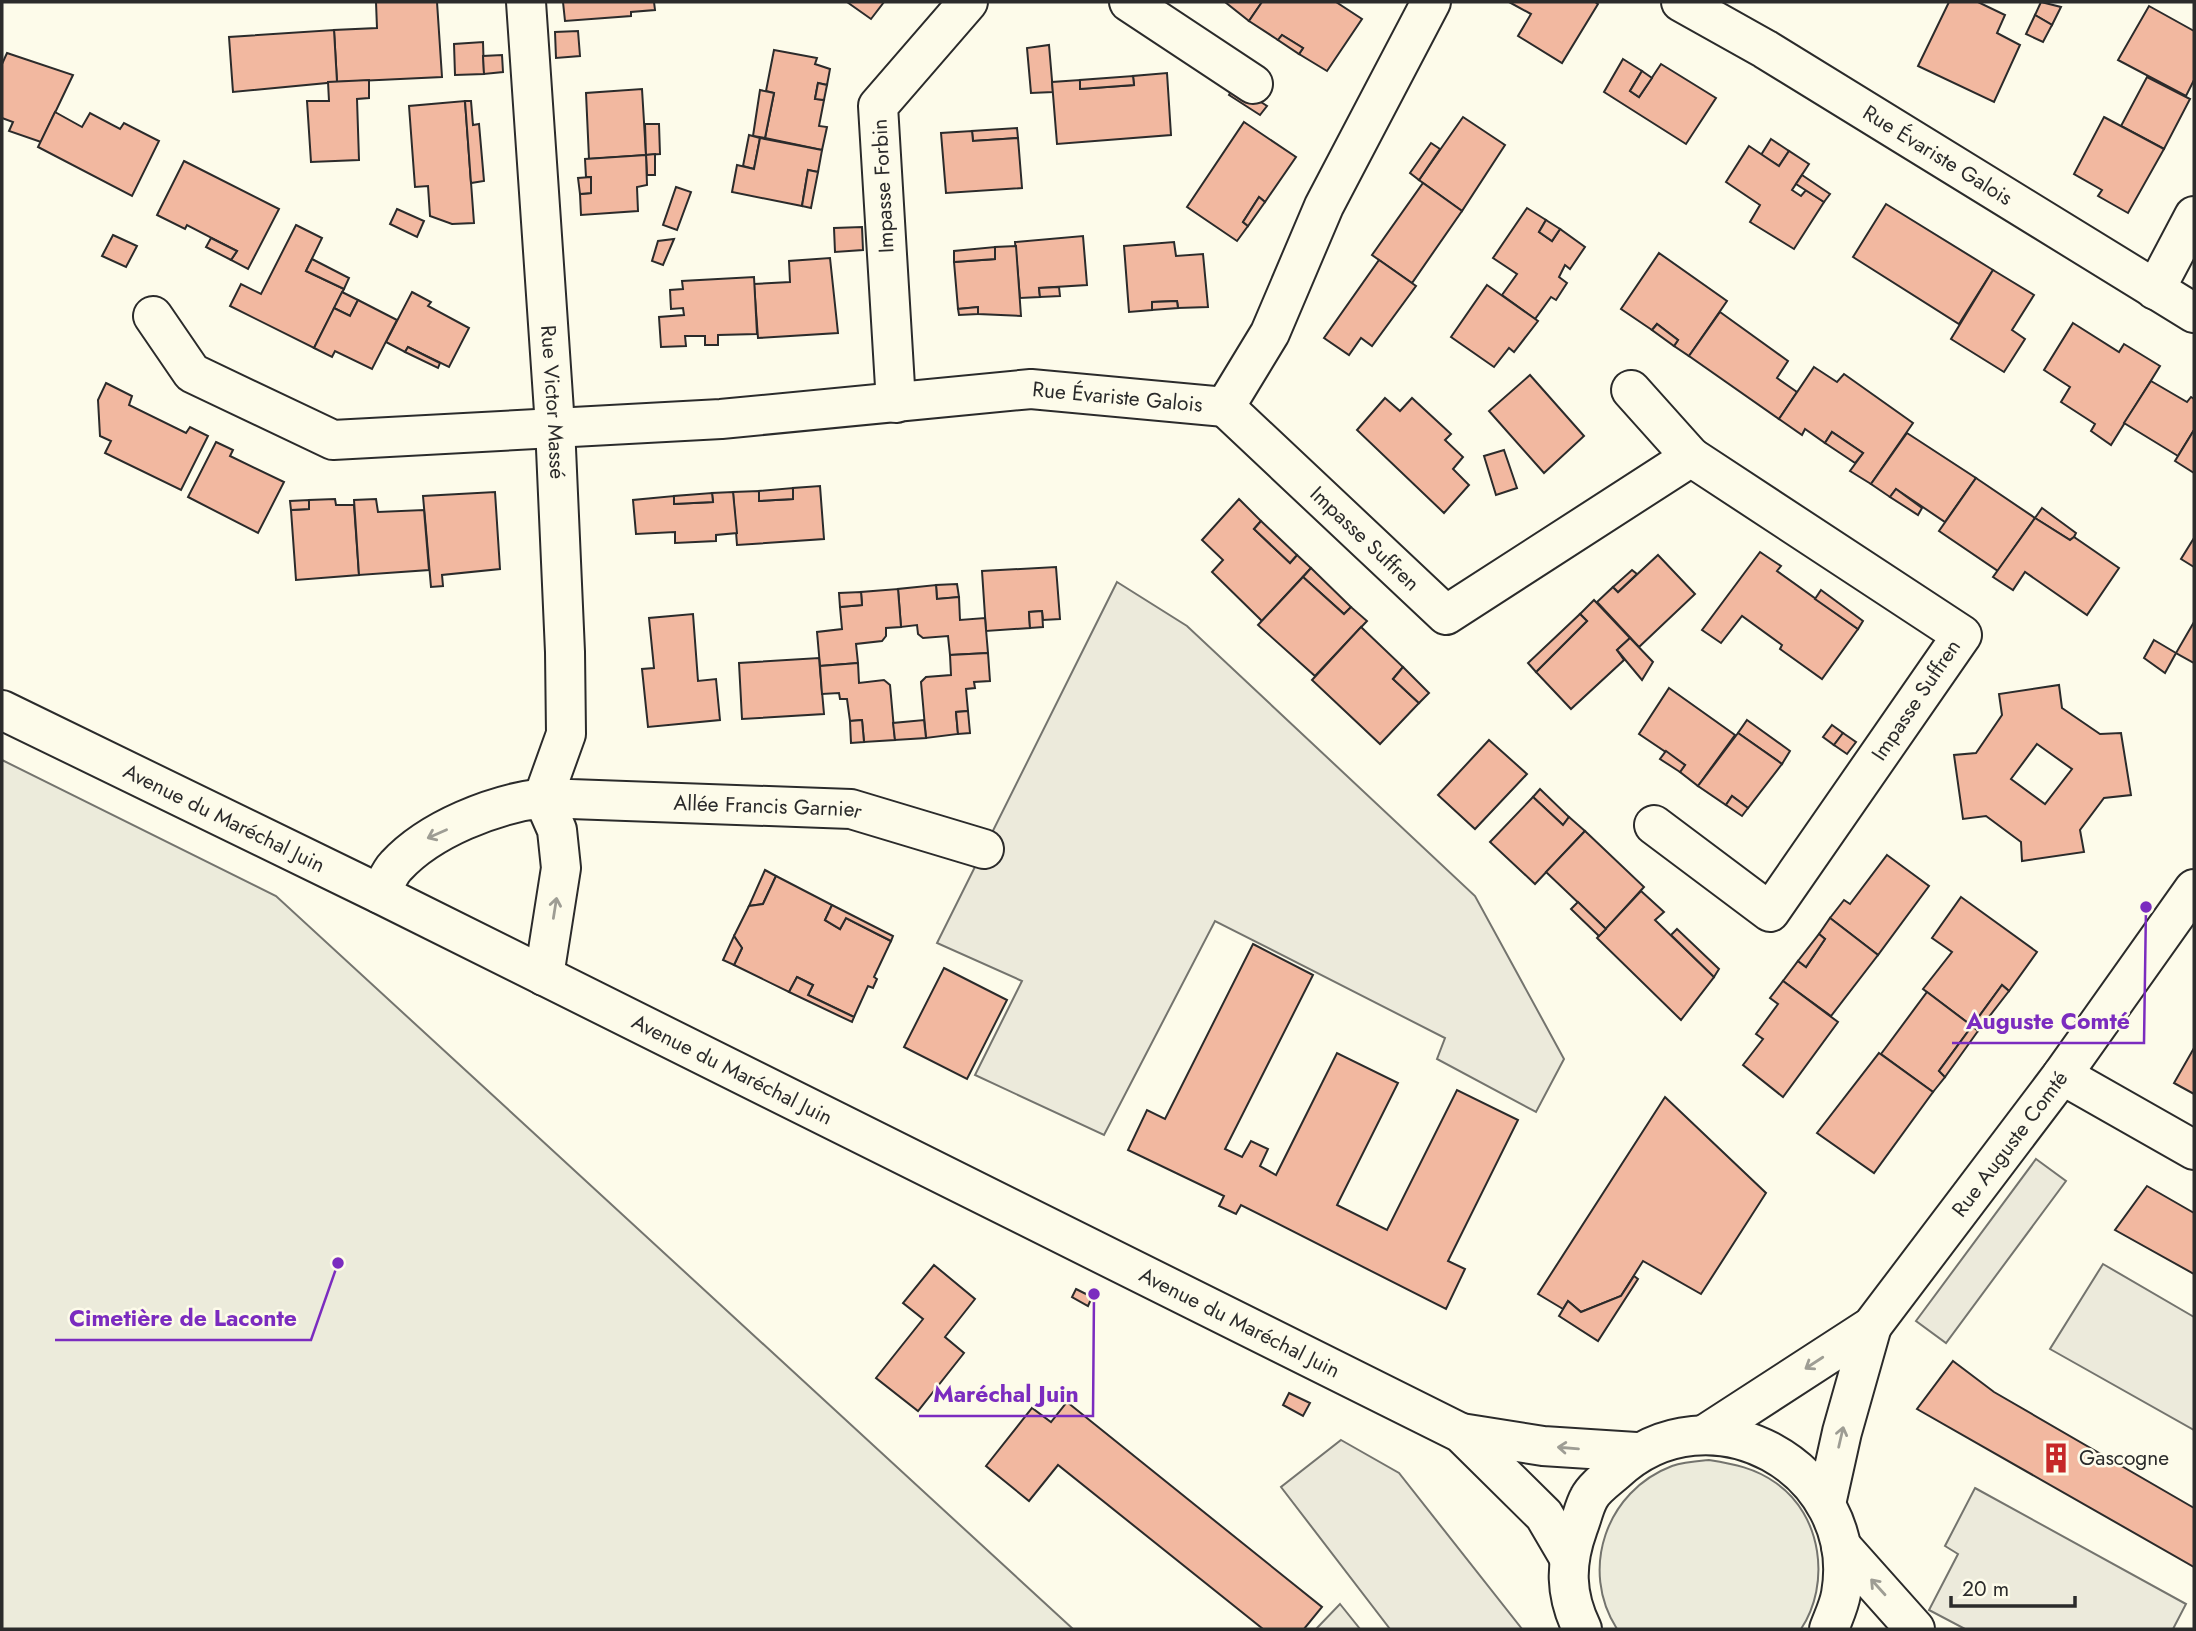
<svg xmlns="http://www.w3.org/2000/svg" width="2196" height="1631" font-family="Jost,sans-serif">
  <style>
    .green { fill: #ecebdb; stroke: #74746e; stroke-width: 2 }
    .parking { fill: #eceadb; stroke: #74746e; stroke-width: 2 }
    .building { fill: #f2b8a0; stroke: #2b2b2b; stroke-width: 2; fill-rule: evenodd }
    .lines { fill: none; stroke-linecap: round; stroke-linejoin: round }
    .minor-casing { stroke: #2b2b2b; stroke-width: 42 }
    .minor { stroke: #fdfbea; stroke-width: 38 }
    .oneway { stroke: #9e9d94 }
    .labels { text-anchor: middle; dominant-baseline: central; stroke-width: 5; stroke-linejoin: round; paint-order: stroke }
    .street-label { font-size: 21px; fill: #2b2b2b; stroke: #fdfbea }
    .poi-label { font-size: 21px; fill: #2b2b2b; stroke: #fdfbea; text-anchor: start }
    .leader { fill: none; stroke: #7b2cbf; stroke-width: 2.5 }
    .callout-dot { fill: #7b2cbf; stroke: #fdfbea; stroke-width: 2.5 }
    .callout-label { font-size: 23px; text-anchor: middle; font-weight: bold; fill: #7b2cbf; stroke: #fdfbea; stroke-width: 5; stroke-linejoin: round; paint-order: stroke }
  </style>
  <rect width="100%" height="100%" fill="#fdfbea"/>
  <g class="green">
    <polygon points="2,760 276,896 1073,1629 2,1629"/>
    <path d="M 1709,1460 C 1734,1464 1755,1468 1776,1483 C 1822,1515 1831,1584 1801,1629 L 1617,1629 C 1579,1570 1606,1491 1672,1466 C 1683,1462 1698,1461 1709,1460 Z"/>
  </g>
  <g class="parking">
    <polygon points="1117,582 1187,626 1475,896 1564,1059 1536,1112 1437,1059 1445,1038 1215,921 1104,1135 975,1075 1022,981 937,943"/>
    <polygon points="2036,1159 2066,1181 1946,1343 1916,1321"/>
    <polygon points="2103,1264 2194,1317 2194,1430 2050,1349"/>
    <polygon points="1341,1440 1399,1473 1522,1629 1390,1629 1281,1487"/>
    <polygon points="1975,1488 2186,1604 2173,1629 1965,1629 1929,1610 1958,1554 1945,1546"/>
    <polygon points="1340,1604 1360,1629 1316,1629"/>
  </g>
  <g class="building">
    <polygon points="376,2 437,2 442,77 337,82 334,30 377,28"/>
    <polygon points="563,2 654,2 655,10 631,12 631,16 565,21"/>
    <polygon points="847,2 884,2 871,19"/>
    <polygon points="1225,2 1262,2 1249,21"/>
    <polygon points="1262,2 1336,2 1362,19 1327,71 1299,54 1303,48 1282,35 1278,40 1249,21"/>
    <polygon points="1509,2 1595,2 1598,4 1562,63 1518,36 1531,14"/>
    <polygon points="1949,2 1978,2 2005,15 1997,33 2020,45 1994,102 1918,66"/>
    <polygon points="2041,2 2061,7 2052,25 2035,15"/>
    <polygon points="2149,6 2194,31 2194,80 2186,96 2118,60"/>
    <polygon points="2035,15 2052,25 2043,42 2026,34"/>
    <polygon points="334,30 337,82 233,92 229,37"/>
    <polygon points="578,31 580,56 556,58 555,32"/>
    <polygon points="1282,35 1303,48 1299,54 1278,40"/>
    <polygon points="483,42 484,74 455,75 454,44"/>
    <polygon points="1049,45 1053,92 1031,93 1027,48"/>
    <polygon points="774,50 817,58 815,64 830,69 827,85 818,83 815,99 824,100 819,126 827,127 822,150 765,138 774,93 766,91"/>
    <polygon points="7,53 73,75 41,142 9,131 13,122 2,118 2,64"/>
    <polygon points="502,55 503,72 484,74 483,56"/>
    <polygon points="1623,59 1642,71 1630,91 1639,97 1661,64 1716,98 1686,144 1604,92"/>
    <polygon points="1642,71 1652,78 1639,97 1630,91"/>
    <polygon points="1167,73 1171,135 1057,144 1052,82 1080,80 1080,89 1134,85 1133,76"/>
    <polygon points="1133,76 1134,85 1080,89 1080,80"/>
    <polygon points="2147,77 2190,99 2164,149 2121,126"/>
    <polygon points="369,80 369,98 357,99 359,160 311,162 307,101 329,101 328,82"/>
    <polygon points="818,83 827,85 824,100 815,99"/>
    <polygon points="1235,85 1267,106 1260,115 1229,95"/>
    <polygon points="642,89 646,155 589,159 586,93"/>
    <polygon points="760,90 774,93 765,138 753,136"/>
    <polygon points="465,101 474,223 452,224 430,216 428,186 415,187 409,106"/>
    <polygon points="465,101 471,101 473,125 479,124 484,181 471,183"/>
    <polygon points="55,112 82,127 90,113 120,129 124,123 159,141 132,196 38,147"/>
    <polygon points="1463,117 1505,145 1462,211 1419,180"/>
    <polygon points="2104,117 2164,149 2128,213 2098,196 2102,190 2074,174"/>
    <polygon points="1244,122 1296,157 1265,202 1259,197 1243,222 1248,226 1237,241 1187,207"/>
    <polygon points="645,124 659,124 660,154 646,155"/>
    <polygon points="1017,128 1018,138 973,141 972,131"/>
    <polygon points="972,131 973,141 1018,138 1022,188 946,193 941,133"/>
    <polygon points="749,135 760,138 754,169 743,166"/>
    <polygon points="760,138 822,150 818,172 808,170 802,206 732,192 737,165 754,169"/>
    <polygon points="1771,139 1789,151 1779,166 1761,155"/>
    <polygon points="1431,143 1440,149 1419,180 1410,173"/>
    <polygon points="1749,146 1779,166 1789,151 1809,164 1792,190 1801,196 1806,190 1824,202 1794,249 1750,222 1760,205 1726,182"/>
    <polygon points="655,154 655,175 647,175 646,155"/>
    <polygon points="646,155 647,185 637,187 638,211 581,215 580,194 591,193 591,177 586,177 585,159"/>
    <polygon points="184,161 279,209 248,269 231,260 237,251 187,225 185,229 157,215"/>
    <polygon points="808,170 818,172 811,208 802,206"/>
    <polygon points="1802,175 1830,194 1824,202 1796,184"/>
    <polygon points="591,177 591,193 580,194 578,178"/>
    <polygon points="1423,183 1462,211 1412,283 1372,255"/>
    <polygon points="676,187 691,192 677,230 663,225"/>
    <polygon points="1259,197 1265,202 1248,226 1243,222"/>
    <polygon points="1886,204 1993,270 1959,324 1853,257"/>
    <polygon points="1527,208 1546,220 1539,232 1552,241 1560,229 1585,247 1570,269 1565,265 1559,277 1567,283 1556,300 1551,297 1535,319 1502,295 1517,274 1493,258"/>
    <polygon points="397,209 424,221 417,237 390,224"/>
    <polygon points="1546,220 1560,229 1552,241 1539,232"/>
    <polygon points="296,225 322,238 306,271 344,289 314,348 230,306 241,284 261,294"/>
    <polygon points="862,227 863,250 835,252 834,228"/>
    <polygon points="113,235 137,246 126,267 102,256"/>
    <polygon points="1083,236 1087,285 1039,288 1040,297 1020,298 1015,242"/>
    <polygon points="211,238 237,251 231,260 206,247"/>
    <polygon points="674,239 663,265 652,261 658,241"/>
    <polygon points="1174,242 1176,256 1203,254 1208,307 1178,308 1177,301 1152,302 1152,310 1129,312 1124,246"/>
    <polygon points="1016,246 1021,316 978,314 978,307 958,309 954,262 995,259 995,247"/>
    <polygon points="995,247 995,259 954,262 954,251"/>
    <polygon points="1659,253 1727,301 1689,356 1674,346 1678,340 1657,324 1652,330 1621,309"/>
    <polygon points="830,258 838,333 758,338 754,284 790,282 789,261"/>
    <polygon points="312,259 349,278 344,289 306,271"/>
    <polygon points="1379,260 1416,286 1372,346 1361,338 1349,355 1324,338"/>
    <polygon points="1993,270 2034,295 2012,330 2025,339 2004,372 1951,339"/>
    <polygon points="754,277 757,334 718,335 718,345 705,345 705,336 685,336 686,346 661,347 659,317 684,315 683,308 671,309 670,290 683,289 682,281"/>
    <polygon points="1487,285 1538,321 1514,352 1509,348 1494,367 1451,337"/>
    <polygon points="1059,287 1060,296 1040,297 1039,288"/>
    <polygon points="342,292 358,300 350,316 334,308"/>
    <polygon points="412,292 431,302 428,306 469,328 449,367 408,347 405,352 386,342"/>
    <polygon points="358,300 397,320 372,369 335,351 332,357 314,348 334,308 350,316"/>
    <polygon points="1177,301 1178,308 1152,310 1152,302"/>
    <polygon points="978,307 978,314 959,315 958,309"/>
    <polygon points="1720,312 1788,361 1777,378 1797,392 1779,419 1689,356"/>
    <polygon points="2073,323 2119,352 2124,344 2160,366 2111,445 2091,431 2095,424 2061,402 2070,387 2044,370"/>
    <polygon points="1657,324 1678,340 1674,346 1652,330"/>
    <polygon points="408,347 440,363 438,368 405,352"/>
    <polygon points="1814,367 1837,382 1844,374 1913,423 1871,484 1850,471 1863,453 1832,432 1825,443 1805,429 1802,435 1779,419"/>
    <polygon points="1530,375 1584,436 1544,473 1489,411"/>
    <polygon points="2151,381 2187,402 2191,397 2194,399 2194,430 2178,456 2124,423"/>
    <polygon points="106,383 132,396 129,405 186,433 190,427 208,436 181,490 105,453 111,441 100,436 98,400"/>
    <polygon points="1385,398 1400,411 1412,398 1451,434 1445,440 1463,457 1453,469 1469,485 1444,513 1357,430"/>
    <polygon points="2194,430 2194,473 2175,461"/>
    <polygon points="1832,432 1863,453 1855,463 1825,443"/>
    <polygon points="1907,433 1976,478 1945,522 1896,489 1890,497 1871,484"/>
    <polygon points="216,442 233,450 230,456 284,482 258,533 188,497"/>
    <polygon points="1504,450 1517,488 1496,495 1484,456"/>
    <polygon points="1976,478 2035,518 1998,571 1939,531"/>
    <polygon points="820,486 824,539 737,545 733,492 759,491 759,501 793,499 793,488"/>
    <polygon points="793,488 793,499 759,501 759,491"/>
    <polygon points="1896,489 1922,508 1918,515 1890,497"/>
    <polygon points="495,492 500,569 442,575 443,586 431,587 423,496"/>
    <polygon points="733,492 737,533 716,535 716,541 675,543 675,532 636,534 633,500 674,496 674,504 713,502 712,493"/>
    <polygon points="712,493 713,502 674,504 674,496"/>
    <polygon points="335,499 336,505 354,505 359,575 296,580 291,510 309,509 309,500"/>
    <polygon points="376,499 378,512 424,510 429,570 359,575 354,500"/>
    <polygon points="1239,499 1261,521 1254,529 1290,563 1297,555 1311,568 1262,621 1212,572 1223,560 1202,540"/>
    <polygon points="309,500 309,509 291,510 290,501"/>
    <polygon points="2042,508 2076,533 2074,537 2070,540 2035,518"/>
    <polygon points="2035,518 2070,540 2074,537 2119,568 2087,615 2025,572 2013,590 1993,577"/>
    <polygon points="1261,521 1297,555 1290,563 1254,529"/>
    <polygon points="2194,538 2194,567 2181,559"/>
    <polygon points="1760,552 1781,566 1777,571 1858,629 1822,679 1780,649 1782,645 1742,616 1721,643 1702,630"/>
    <polygon points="1658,555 1695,594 1639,647 1597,602 1613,587 1618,592"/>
    <polygon points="1056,567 1060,619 1043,620 1042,611 1029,612 1030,628 986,631 982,571"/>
    <polygon points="1311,568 1351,607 1344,614 1303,577"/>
    <polygon points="1632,570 1637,574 1618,592 1613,587"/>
    <polygon points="1303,577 1344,614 1351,607 1367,621 1315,676 1258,625"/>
    <polygon points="957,584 959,597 937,599 936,585"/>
    <polygon points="936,585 937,599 959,597 960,620 985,618 988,653 950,655 948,636 923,638 918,634 917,625 901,627 898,589"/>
    <polygon points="898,589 901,627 886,628 886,636 882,641 856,644 858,663 820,666 817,632 842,629 840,607 862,605 861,592"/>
    <polygon points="1821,590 1863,621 1858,629 1815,599"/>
    <polygon points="861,592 862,605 840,607 839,593"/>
    <polygon points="1594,600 1630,638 1617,650 1624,660 1571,709 1536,672 1587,621 1580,614"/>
    <polygon points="1042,611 1043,627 1030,628 1029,612"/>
    <polygon points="693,614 698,681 716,679 720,720 648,727 642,669 654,668 649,618"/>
    <polygon points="1580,614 1587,621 1536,672 1528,663"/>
    <polygon points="2194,622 2194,663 2176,653"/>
    <polygon points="1361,627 1403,667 1393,679 1419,703 1380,744 1312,680"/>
    <polygon points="1630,638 1653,662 1642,680 1617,650"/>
    <polygon points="2154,640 2176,653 2165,673 2144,658"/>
    <polygon points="988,653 990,681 974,682 975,688 966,689 968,711 956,712 958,734 926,738 921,682 926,677 951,675 950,655"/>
    <polygon points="819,658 824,714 742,719 739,663"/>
    <polygon points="858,663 859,683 884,680 890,685 895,740 864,742 862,720 850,721 847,699 840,699 839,693 822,694 820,666"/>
    <polygon points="1403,667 1429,693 1419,703 1393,679"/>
    <path d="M 2059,685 L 2062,708 L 2100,734 L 2121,733 L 2131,795 L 2104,798 L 2080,830 L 2084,852 L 2022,861 L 2021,842 L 1986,816 L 1963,819 L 1954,755 L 1976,753 L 2002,715 L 1999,694 ZM 2037,744 L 2072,769 L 2045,804 L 2011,779 Z"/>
    <polygon points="1669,688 1735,735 1698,786 1680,772 1685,765 1639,734"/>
    <polygon points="968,711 970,733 958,734 956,712"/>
    <polygon points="862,720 864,742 851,743 850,721"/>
    <polygon points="924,720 926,738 895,740 893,723"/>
    <polygon points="1747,720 1790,751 1782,764 1738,733"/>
    <polygon points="1832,725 1843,733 1834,745 1823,737"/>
    <polygon points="1738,733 1782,764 1748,808 1732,796 1726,805 1698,786"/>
    <polygon points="1843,733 1856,742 1847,754 1834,745"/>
    <polygon points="1489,740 1527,774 1475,829 1438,795"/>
    <polygon points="1666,751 1685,765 1680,772 1660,759"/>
    <polygon points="1540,789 1569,817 1563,825 1533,797"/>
    <polygon points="1732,796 1748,808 1742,816 1726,805"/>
    <polygon points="1533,797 1563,825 1569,817 1585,831 1535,884 1490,842"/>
    <polygon points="1585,831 1644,887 1606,929 1546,872"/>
    <polygon points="1887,855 1929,886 1878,955 1830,918 1844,900 1850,904"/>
    <polygon points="765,870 776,876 763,904 749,906"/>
    <polygon points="776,876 832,905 825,920 840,929 846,918 891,941 874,977 877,979 873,988 868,986 854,1017 808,995 813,985 797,977 789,992 734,965 742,948 734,936 749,906 763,904"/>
    <polygon points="1641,891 1664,912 1655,920 1714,977 1681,1020 1597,938"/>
    <polygon points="1961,897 2037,952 2009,991 2002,985 1972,1026 1923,989 1952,952 1932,938"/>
    <polygon points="1578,902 1606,929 1599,936 1571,909"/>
    <polygon points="832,905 893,936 891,941 846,918 840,929 825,920"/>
    <polygon points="1830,918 1878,955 1831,1016 1783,981 1798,961 1806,967 1825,939 1819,934"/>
    <polygon points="1677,929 1719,969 1714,977 1671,935"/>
    <polygon points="1819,934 1825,939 1806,967 1798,961"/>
    <polygon points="734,936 742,948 734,965 723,960"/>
    <polygon points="1253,944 1313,975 1225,1149 1242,1157 1251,1141 1268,1149 1260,1166 1276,1175 1337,1053 1398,1083 1337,1205 1387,1230 1457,1090 1518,1120 1448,1261 1465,1269 1446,1309 1241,1205 1236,1214 1219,1206 1224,1196 1128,1150 1147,1110 1165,1119"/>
    <polygon points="944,968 1007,1000 967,1079 904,1047"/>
    <polygon points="797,977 813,985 808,995 854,1017 852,1022 789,992"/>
    <polygon points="1783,981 1838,1022 1783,1097 1743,1065 1763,1039 1756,1034 1778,1004 1770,998"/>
    <polygon points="2002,985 2009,991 1978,1031 1972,1026"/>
    <polygon points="1927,992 1972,1026 1939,1071 1945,1077 1933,1092 1881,1054"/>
    <polygon points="1972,1026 1978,1031 1945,1077 1939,1071"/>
    <polygon points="2194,1048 2194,1094 2174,1083"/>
    <polygon points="1879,1053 1933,1092 1874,1173 1817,1133"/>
    <polygon points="1665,1097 1766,1193 1701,1294 1643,1261 1621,1296 1581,1312 1568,1301 1563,1309 1538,1294"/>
    <polygon points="2147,1186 2194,1213 2194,1274 2115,1230"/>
    <polygon points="934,1265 975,1299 945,1337 964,1353 918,1411 876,1378 923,1319 903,1303"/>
    <polygon points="1634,1276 1638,1279 1598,1341 1559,1316 1568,1301 1581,1312 1621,1296"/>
    <polygon points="1076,1289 1092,1297 1088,1306 1072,1297"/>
    <polygon points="1953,1361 1994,1392 2194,1508 2194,1567 1917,1409"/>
    <polygon points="1289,1393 1310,1403 1303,1416 1283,1405"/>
    <polygon points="1067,1402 1322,1607 1304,1629 1263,1629 1058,1465 1029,1501 986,1466 1032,1408 1051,1422"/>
  </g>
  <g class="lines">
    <g class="minor-casing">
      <g id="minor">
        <path id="s1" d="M 526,2 L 555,426 L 565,652 L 566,734 L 543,798 L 851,809 L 984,849"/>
        <polyline points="1129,2 1253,84"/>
        <path id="s2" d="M 1681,2 L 1765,49 L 2194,313"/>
        <polyline points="2155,290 2194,216"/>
        <path id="s3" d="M 153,316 L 192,373 L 333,440 L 721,419 L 1031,389 L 1225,407 L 1270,333 L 1324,206 L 1431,2"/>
        <polyline points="1631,390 1691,457"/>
        <polyline points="896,403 878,106 968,2"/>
        <path id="s4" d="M 1225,407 L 1446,615 L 1691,457 L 1962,635 L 1770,912 L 1654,825"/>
        <path id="s5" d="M 2,710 L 380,894 L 1461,1433 L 1544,1515 L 1568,1556"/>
        <path d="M 380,894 C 385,885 389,873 396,866 C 430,829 494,804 543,798 L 557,830 L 561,868 L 544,976"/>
        <polyline points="2062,1075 2194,1150"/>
        <polyline points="1461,1433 1543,1446 1636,1452"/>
        <path id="s6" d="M 1707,1433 L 1872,1326 L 2062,1075 L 2194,889"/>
        <polyline points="1826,1504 1842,1432 1872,1326"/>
        <polyline points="1841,1546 1915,1629"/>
        <path d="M 1582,1629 C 1565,1594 1565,1564 1578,1528 C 1582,1518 1584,1507 1589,1498 C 1594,1488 1607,1479 1615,1472 C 1709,1383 1863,1468 1841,1594 C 1839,1606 1833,1618 1829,1629"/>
      </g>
    </g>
    <use href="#minor" class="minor"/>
  </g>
  <defs><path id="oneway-shaft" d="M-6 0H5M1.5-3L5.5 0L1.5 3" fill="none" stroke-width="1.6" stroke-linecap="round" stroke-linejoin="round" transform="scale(1.75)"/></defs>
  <g class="oneway">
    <use href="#oneway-shaft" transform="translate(437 834) rotate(156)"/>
    <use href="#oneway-shaft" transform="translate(555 908) rotate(-81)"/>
    <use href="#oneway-shaft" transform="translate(1814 1363) rotate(147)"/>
    <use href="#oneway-shaft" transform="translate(1841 1437) rotate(-77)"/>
    <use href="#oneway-shaft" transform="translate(1568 1448) rotate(-175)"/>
    <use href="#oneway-shaft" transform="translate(1878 1587) rotate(-132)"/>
  </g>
  <defs>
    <g id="building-bare" transform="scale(2.415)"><path d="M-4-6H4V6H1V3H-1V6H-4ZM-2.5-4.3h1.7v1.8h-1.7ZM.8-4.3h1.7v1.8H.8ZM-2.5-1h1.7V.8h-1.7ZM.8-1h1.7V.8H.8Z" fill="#c62828" stroke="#fdfbea" stroke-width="2.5" paint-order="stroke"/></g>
  </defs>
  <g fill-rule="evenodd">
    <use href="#building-bare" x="2056" y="1458"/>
  </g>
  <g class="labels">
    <g class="street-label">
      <text stroke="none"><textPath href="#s2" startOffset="299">Rue Évariste Galois</textPath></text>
      <text transform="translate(883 186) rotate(-93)">Impasse Forbin</text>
      <text stroke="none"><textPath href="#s3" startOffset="1012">Rue Évariste Galois</textPath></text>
      <text stroke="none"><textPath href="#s1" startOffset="401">Rue Victor Massé</textPath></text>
      <text stroke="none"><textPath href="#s4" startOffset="192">Impasse Suffren</textPath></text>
      <text transform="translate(1916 700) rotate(-56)">Impasse Suffren</text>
      <text stroke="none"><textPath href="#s1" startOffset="1026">Allée Francis Garnier</textPath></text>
      <text stroke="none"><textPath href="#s5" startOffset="247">Avenue du Maréchal Juin</textPath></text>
      <text stroke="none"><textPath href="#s5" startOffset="814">Avenue du Maréchal Juin</textPath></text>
      <text stroke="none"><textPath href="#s6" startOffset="425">Rue Auguste Comté</textPath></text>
      <text stroke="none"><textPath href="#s5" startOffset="1381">Avenue du Maréchal Juin</textPath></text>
    </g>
    <g class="poi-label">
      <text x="2079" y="1458">Gascogne</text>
    </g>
  </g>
  <path class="leader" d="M2146 907L2144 1043H1952M338 1263L311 1340H55M1094 1294L1093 1416H919"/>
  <g class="callout-dot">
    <circle cx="2146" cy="907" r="7"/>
    <circle cx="338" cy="1263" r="7"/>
    <circle cx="1094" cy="1294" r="7"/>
  </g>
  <g class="callout-label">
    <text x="2048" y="1029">Auguste Comté</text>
    <text x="183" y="1326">Cimetière de Laconte</text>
    <text x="1006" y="1402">Maréchal Juin</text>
  </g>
  <rect width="2196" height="1631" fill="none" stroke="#2b2b2b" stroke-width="7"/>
  <path d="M1951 1596v10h124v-10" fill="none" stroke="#2b2b2b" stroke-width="3.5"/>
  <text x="1962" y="1596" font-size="21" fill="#2b2b2b" stroke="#fdfbea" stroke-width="5" paint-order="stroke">20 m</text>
</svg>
